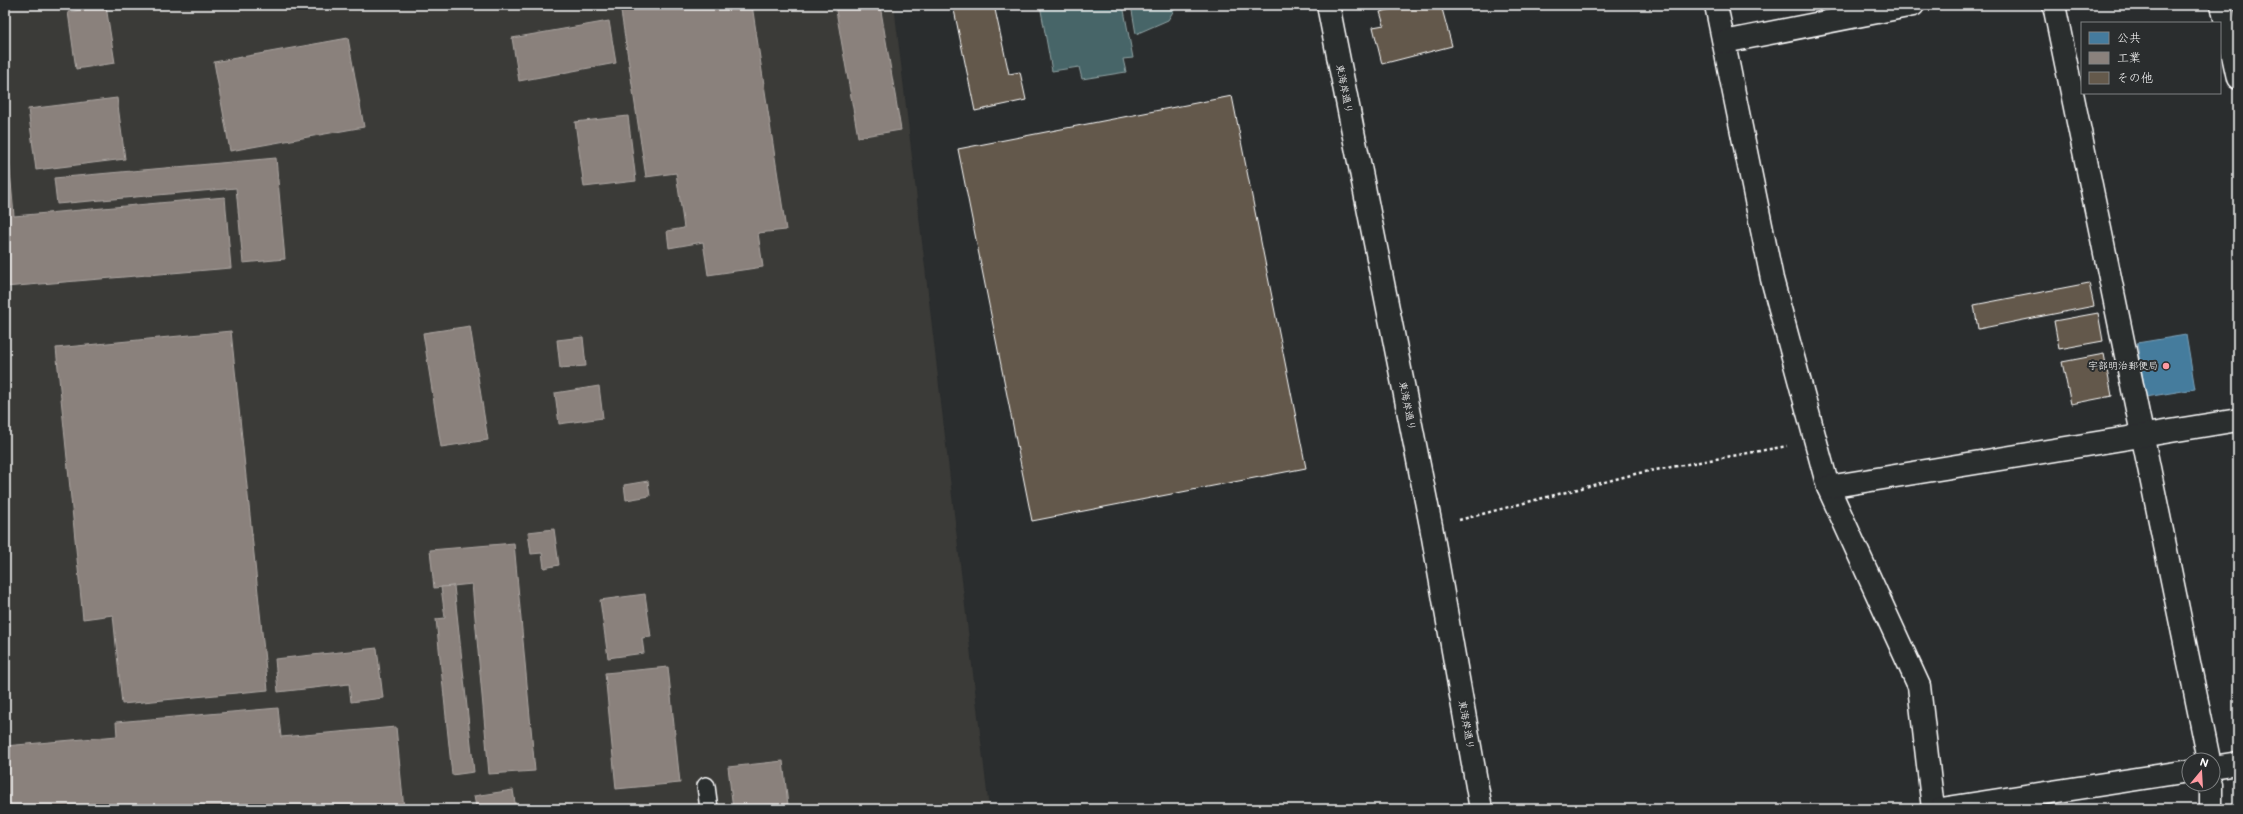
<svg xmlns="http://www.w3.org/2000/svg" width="2243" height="814" font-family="'Balsamiq Sans','Klee One',sans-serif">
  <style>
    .built { fill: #3b3a37 }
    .water { fill: #476568; stroke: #91a3a4 }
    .public { fill: #457b9d; stroke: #7da3ba }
    .industry { fill: #8a817c; stroke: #ada7a3 }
    .building { fill: #64594b; stroke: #fff }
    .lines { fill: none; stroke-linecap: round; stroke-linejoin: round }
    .service-casing { stroke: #fff; stroke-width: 20 }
    .minor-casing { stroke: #fff; stroke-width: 25 }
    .tertiary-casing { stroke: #fff; stroke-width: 25 }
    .path { stroke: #fff; stroke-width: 2.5; stroke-dasharray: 3 3; stroke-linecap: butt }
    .service { stroke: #2a2d2e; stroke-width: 17 }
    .minor { stroke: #2a2d2e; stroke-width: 22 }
    .tertiary { stroke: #2a2d2e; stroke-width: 22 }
    .poi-dot { fill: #ff9aa2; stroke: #2a2d2e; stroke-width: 1.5 }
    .labels { text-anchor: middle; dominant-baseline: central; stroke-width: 4; stroke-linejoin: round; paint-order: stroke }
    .street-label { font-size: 10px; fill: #fff; stroke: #2a2d2e }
    .poi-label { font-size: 10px; fill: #fff; stroke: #2a2d2e; text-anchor: end }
  </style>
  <rect width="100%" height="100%" fill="#2a2d2e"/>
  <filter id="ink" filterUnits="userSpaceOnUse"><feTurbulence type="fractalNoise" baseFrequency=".025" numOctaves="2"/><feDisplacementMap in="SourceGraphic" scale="8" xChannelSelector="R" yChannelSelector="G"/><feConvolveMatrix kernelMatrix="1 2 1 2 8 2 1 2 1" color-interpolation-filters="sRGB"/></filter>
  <g filter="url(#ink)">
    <polygon class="built" points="5,5 894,5 989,809 5,809"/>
    <g class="water">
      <polygon points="1040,5 1123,5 1133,58 1123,59 1126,72 1082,79 1079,67 1052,71"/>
      <polygon points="1131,5 1177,5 1168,20 1136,34"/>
    </g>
    <polygon class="public" points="2186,335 2195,389 2146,397 2137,343"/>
    <g class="industry">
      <polygon points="620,5 752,5 786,230 758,233 763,267 708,275 703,242 669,248 667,231 684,228 676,173 646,177"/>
      <polygon points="835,5 880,5 901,130 858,137"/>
      <polygon points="106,6 115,63 76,69 68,12"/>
      <polygon points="609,21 616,63 519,81 512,38"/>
      <polygon points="348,38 364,127 230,151 214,62"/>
      <polygon points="117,98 125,159 36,170 28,109"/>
      <polygon points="628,116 636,181 584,187 575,122"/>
      <polygon points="5,148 8,148 14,216 225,197 231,268 5,287"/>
      <polygon points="276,158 285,259 243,263 236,188 57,204 54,178"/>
      <polygon points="470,326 488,440 441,447 423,333"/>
      <polygon points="231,331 268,690 122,704 113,615 83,619 56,348"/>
      <polygon points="583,337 586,366 560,368 557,340"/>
      <polygon points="599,386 603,418 559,424 555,393"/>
      <polygon points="648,481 650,496 626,500 624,485"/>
      <polygon points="554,529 559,565 544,568 542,553 531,554 528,532"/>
      <polygon points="514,543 535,771 489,774 472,584 434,588 430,550"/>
      <polygon points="454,586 474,772 452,775 436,619 445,618 441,587"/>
      <polygon points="645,594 651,637 642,638 644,653 608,658 600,600"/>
      <polygon points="377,648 383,698 351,702 349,684 278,692 275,659"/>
      <polygon points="668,667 680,783 616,789 605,673"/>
      <polygon points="278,708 281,737 396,727 404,809 5,809 5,746 117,736 116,722"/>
      <polygon points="783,761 788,805 756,809 733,809 728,767"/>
      <polygon points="513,790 516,809 466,809 476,807 474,796"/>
    </g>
    <g class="building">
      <polygon points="953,5 994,5 1009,74 1020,72 1026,100 975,111"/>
      <polygon points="1409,5 1441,5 1452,46 1382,64 1373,27 1384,25 1380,12"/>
      <polygon points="1232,96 1306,468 1032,521 958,149"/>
      <polygon points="2089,283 2094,306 1978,329 1974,305"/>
      <polygon points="2098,313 2103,341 2059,349 2054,321"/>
      <polygon points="2104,354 2112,396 2071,404 2062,362"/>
    </g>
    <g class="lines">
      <g class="service-casing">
        <polyline id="service" points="706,786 709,809"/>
      </g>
      <g class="minor-casing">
        <g id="minor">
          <polyline points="1716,5 1772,279 1828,487 1919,686 1933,809"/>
          <polyline points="2054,5 2209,760"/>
          <polyline points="1724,42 1913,5"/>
          <polyline points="1828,487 2238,420"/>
          <polyline points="2211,784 2211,809"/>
        </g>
      </g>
      <g class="tertiary-casing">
        <g id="tertiary">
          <polyline points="1328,5 1431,526 1481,809"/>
          <polyline points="2222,5 2238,78"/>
          <polyline points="2213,767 2238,763"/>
          <polyline points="1941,809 2189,771"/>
        </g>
      </g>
      <polyline class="path" points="1459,520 1639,473 1787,446"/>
      <use href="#service" class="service"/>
      <use href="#minor" class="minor"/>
      <use href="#tertiary" class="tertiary"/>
    </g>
  </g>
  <circle class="poi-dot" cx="2166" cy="366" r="4"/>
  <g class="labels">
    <g class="street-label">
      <text transform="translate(1344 89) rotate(79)">東海岸通り</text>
      <text transform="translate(1407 406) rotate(79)">東海岸通り</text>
      <text transform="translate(1466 725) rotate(80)">東海岸通り</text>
    </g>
    <g class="poi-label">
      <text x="2158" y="366">宇部明治郵便局</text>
    </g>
  </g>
  <rect width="2243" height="814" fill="none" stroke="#2a2d2e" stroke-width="20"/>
  <rect x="10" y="10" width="2223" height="794" fill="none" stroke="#fff" stroke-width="1.5" filter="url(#ink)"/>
  <rect x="2081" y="22" width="140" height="72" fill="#2a2d2e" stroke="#7f8182"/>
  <rect x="2089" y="32" width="20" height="12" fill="#457b9d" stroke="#7f8182"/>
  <text x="2117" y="42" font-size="12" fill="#ffffff">公共</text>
  <rect x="2089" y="52" width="20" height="12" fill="#8a817c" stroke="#7f8182"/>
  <text x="2117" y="62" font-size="12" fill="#ffffff">工業</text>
  <rect x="2089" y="72" width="20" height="12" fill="#64594b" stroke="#7f8182"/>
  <text x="2117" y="82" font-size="12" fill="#ffffff">その他</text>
  <g transform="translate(2201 772) rotate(18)"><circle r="19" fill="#2a2d2e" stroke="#7f8182"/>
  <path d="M0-3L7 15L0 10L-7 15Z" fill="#ff9aa2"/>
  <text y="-6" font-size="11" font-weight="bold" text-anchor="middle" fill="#ffffff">N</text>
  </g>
</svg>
